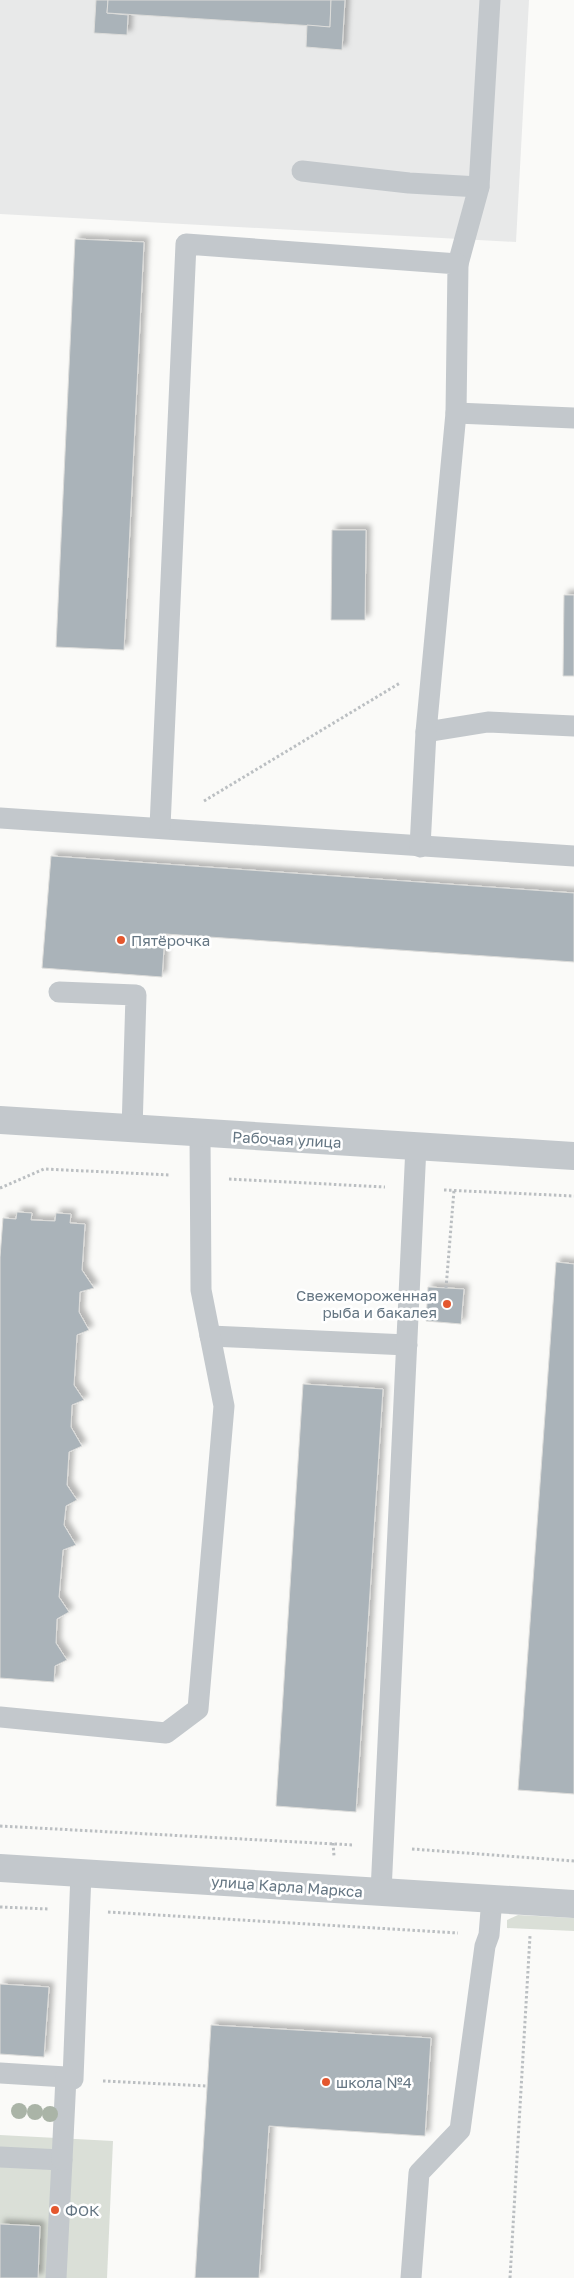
<svg xmlns="http://www.w3.org/2000/svg" width="574" height="2278" font-family="'Golos Text',sans-serif">
  <style>
    .built { fill: #e8e9e9 }
    .green { fill: #dadfd7 }
    .building { fill: #aab3b9; stroke: #dcdcda; filter: url(#shadow) }
    .lines { fill: none; stroke-linecap: round; stroke-linejoin: round }
    .path { stroke: #bbbfc2; stroke-width: 3; stroke-dasharray: 2.5 2.5; stroke-linecap: butt }
    .service { stroke: #c3c8cc; stroke-width: 21 }
    .minor { stroke: #c3c8cc; stroke-width: 28 }
    .tree { fill: #aab4a7 }
    .poi-dot { fill: #e4572e; stroke: #fff; stroke-width: 2 }
    .labels { text-anchor: middle; dominant-baseline: central; stroke-width: 5; stroke-linejoin: round; paint-order: stroke }
    .poi-label { font-size: 15px; fill: #657683; stroke: #fff; text-anchor: start }
    .street-label { font-size: 15px; fill: #657683; stroke: #fff }
  </style>
  <defs>
    <filter id="shadow"><feDropShadow dx="4.5" dy="-4.5" stdDeviation="2.5" flood-color="#0004"/></filter>
  </defs>
  <rect width="100%" height="100%" fill="#fafaf8"/>
  <polygon class="built" points="0,0 529,0 516,242 0,214"/>
  <g class="green">
    <polygon points="518,1915 574,1918 574,1931 507,1928 507,1920"/>
    <polygon points="0,2135 113,2141 107,2278 0,2278"/>
  </g>
  <g class="building">
    <polygon points="96,0 108,0 107,13 128,15 127,35 94,33"/>
    <polygon points="108,0 331,0 330,27 107,13"/>
    <polygon points="331,0 345,0 342,50 306,47 307,25 330,27"/>
    <polygon points="75,239 144,242 124,650 56,647"/>
    <polygon points="332,530 366,530 365,620 331,620"/>
    <polygon points="564,595 574,595 574,676 563,676"/>
    <polygon points="51,856 574,893 574,962 165,934 162,977 42,968"/>
    <polygon points="17,1212 32,1213 31,1220 55,1221 56,1213 71,1214 70,1223 85,1224 82,1270 94,1288 80,1292 79,1312 89,1330 77,1335 74,1385 84,1400 72,1405 71,1427 82,1446 69,1452 67,1485 77,1500 66,1506 64,1525 76,1545 63,1550 59,1597 69,1612 57,1619 56,1643 67,1660 55,1666 54,1682 0,1678 0,1257 3,1218 16,1219"/>
    <polygon points="556,1262 574,1264 574,1794 518,1790"/>
    <polygon points="428,1287 464,1289 461,1324 426,1321"/>
    <polygon points="303,1384 383,1389 356,1812 276,1806"/>
    <polygon points="0,1984 49,1987 44,2057 0,2054"/>
    <polygon points="211,2025 431,2038 425,2136 269,2126 259,2278 195,2278"/>
    <polygon points="0,2224 40,2226 38,2278 0,2278"/>
  </g>
  <g class="lines">
    <g class="path">
      <polyline points="204,801 400,683"/>
      <polyline points="229,1179 385,1187"/>
      <polyline points="0,1188 44,1169 170,1175"/>
      <polyline points="444,1190 574,1196"/>
      <polyline points="446,1288 454,1190"/>
      <polyline points="0,1826 354,1845"/>
      <polyline points="333,1843 334,1856"/>
      <polyline points="412,1849 574,1861"/>
      <polyline points="0,1907 49,1909"/>
      <polyline points="108,1912 458,1933"/>
      <polyline points="103,2081 207,2086"/>
      <polyline points="510,2278 530,1936"/>
    </g>
    <g class="service">
      <polyline points="302,171 409,183 479,187"/>
      <polyline points="458,264 479,187 490,0"/>
      <polyline points="456,413 574,418"/>
      <polyline points="0,818 574,856"/>
      <polyline points="160,827 186,244 458,264 456,413 426,732 488,722 574,726"/>
      <polyline points="420,847 426,732"/>
      <polyline points="59,992 136,995 132,1130"/>
      <polyline points="210,1336 407,1345"/>
      <polyline points="0,1717 166,1733 198,1709 224,1406 201,1290 200,1134"/>
      <polyline points="381,1892 416,1146"/>
      <polyline points="0,2073 66,2077 73,2079 81,1873"/>
      <polyline points="0,2157 62,2160 56,2278"/>
      <polyline points="62,2160 66,2077"/>
      <polyline points="411,2278 419,2173 460,2130 485,1946 489,1935 492,1898"/>
    </g>
    <g class="minor">
      <polyline points="0,1120 574,1156"/>
      <polyline points="0,1868 574,1904"/>
    </g>
  </g>
  <g class="tree">
    <circle cx="19" cy="2111" r="8"/>
    <circle cx="35" cy="2112" r="8"/>
    <circle cx="50" cy="2114" r="8"/>
  </g>
  <g class="poi-dot">
    <circle cx="121" cy="940" r="5"/>
    <circle cx="447" cy="1304" r="5"/>
    <circle cx="326" cy="2082" r="5"/>
    <circle cx="55" cy="2210" r="5"/>
  </g>
  <g class="labels">
    <g class="poi-label">
      <text x="131" y="940">Пятёрочка</text>
      <text x="437" y="1295" text-anchor="end">Свежемороженная<tspan x="437" dy="17">рыба и бакалея</tspan></text>
      <text x="336" y="2082">школа №4</text>
      <text x="65" y="2210">ФОК</text>
    </g>
    <g class="street-label">
      <text transform="translate(287 1139) rotate(3)">Рабочая улица</text>
      <text transform="translate(287 1886) rotate(4)">улица Карла Маркса</text>
    </g>
  </g>
</svg>
